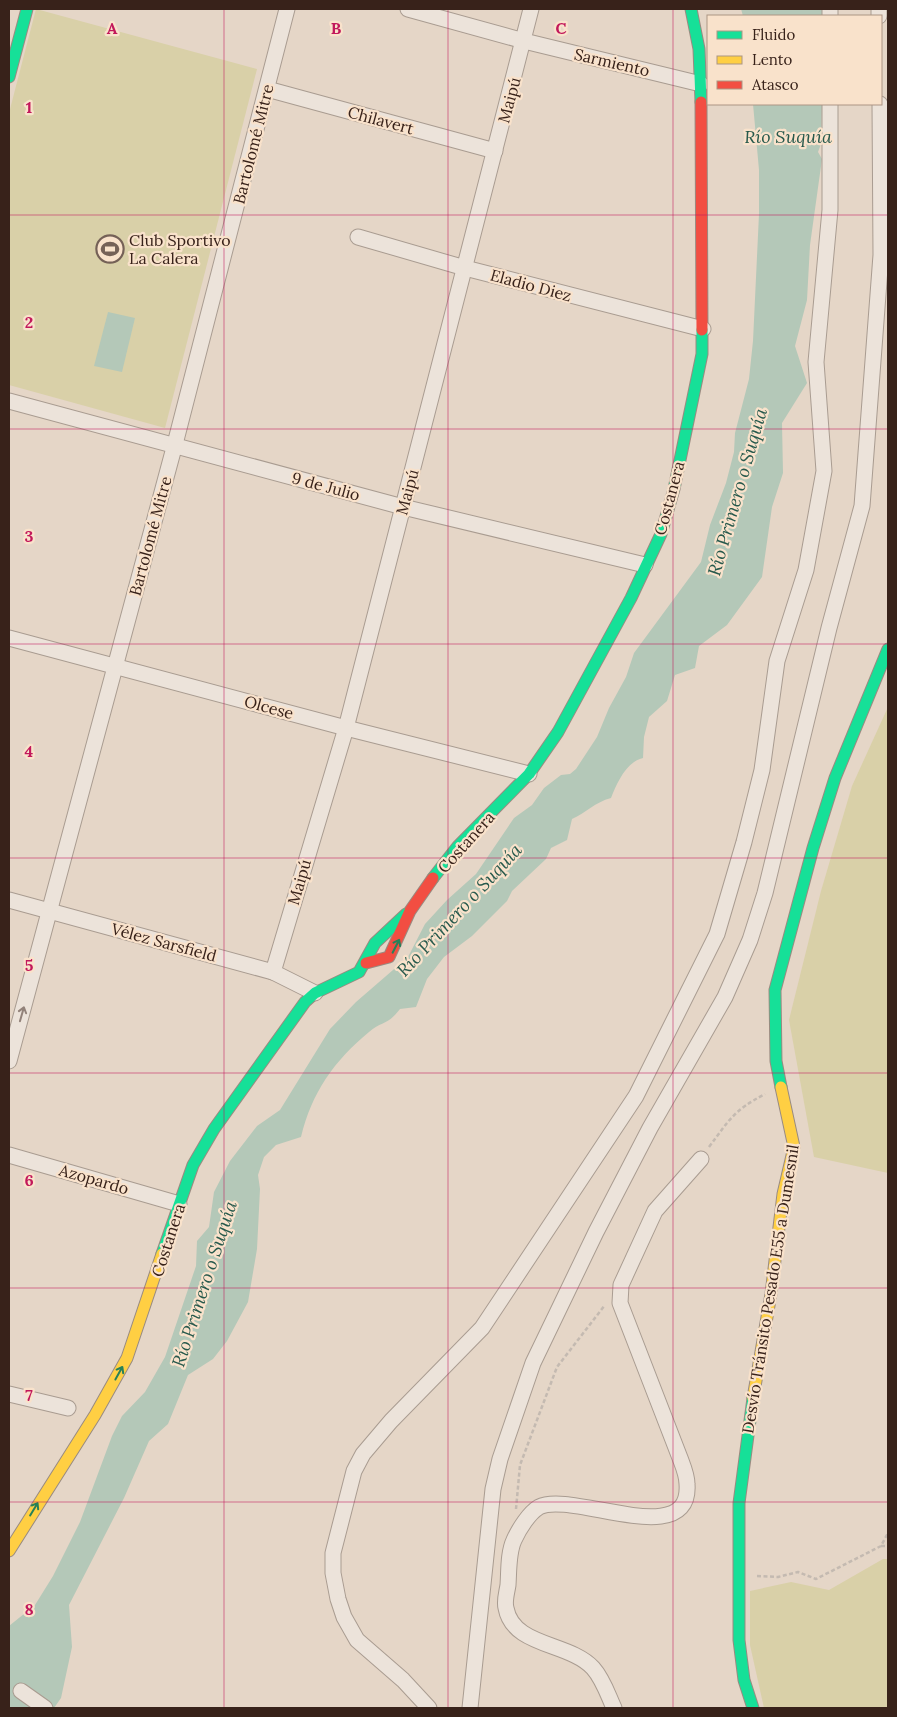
<svg xmlns="http://www.w3.org/2000/svg" width="897" height="1717" font-family="Lora,serif">
  <style>
    .green { fill: #d9d0a8 }
    .water { fill: #b4c8b8 }
    .lines { fill: none; stroke-linecap: round; stroke-linejoin: round }
    .street-casing { stroke: #a99c91; stroke-width: 17 }
    .fast-casing { stroke: #998b81; stroke-width: 13 }
    .slow-casing { stroke: #998b81; stroke-width: 13 }
    .jam-casing { stroke: #998b81; stroke-width: 13 }
    .path { stroke: #c4bab1; stroke-width: 2.5; stroke-dasharray: 4 2.5; stroke-linecap: butt }
    .street { stroke: #ece3da; stroke-width: 15 }
    .fast { stroke: #16e098; stroke-width: 11 }
    .slow { stroke: #ffcf43; stroke-width: 11 }
    .jam { stroke: #f24e42; stroke-width: 11 }
    .oneway { stroke: #278159 }
    .oneway2 { stroke: #92827a }
    .grid { fill: none; stroke: #c2185b; stroke-width: 1; stroke-opacity: 0.55 }
    .labels { text-anchor: middle; dominant-baseline: central; stroke-width: 4.5; stroke-linejoin: round; paint-order: stroke }
    .street-label { font-size: 16px; fill: #38221a; stroke: #f9e2cb }
    .poi-label { font-size: 16px; fill: #38221a; stroke: #f9e2cb; text-anchor: start }
    .water-label { font-size: 18px; font-style: italic; fill: #27594c; stroke: #f9e2cb }
    .grid-label { font-size: 16px; text-anchor: middle; font-weight: bold; fill: #c2185b; stroke: #f9e2cb; stroke-width: 4.5; stroke-linejoin: round; paint-order: stroke }
  </style>
  <rect width="100%" height="100%" fill="#e5d6c7"/>
  <g class="green">
    <polygon points="36,9 257,69 165,428 9,385 9,113"/>
    <polygon points="888,707 888,1173 814,1157 789,1020 821,891 852,786"/>
    <polygon points="883,1559 888,1559 888,1708 764,1708 750,1645 750,1591 791,1582 829,1590"/>
  </g>
  <g class="water">
    <polygon points="741,9 823,9 823,16 743,16"/>
    <path d="M 753,104 L 822,104 L 821,144 L 818,152 L 822,159 L 810,245 L 807,300 L 795,346 L 807,383 L 782,423 L 783,473 L 772,507 L 762,577 L 727,625 L 699,646 L 695,668 L 675,675 L 667,701 L 649,717 L 644,737 L 643,758 C 626,762 617,783 611,798 C 595,802 586,813 572,819 L 567,840 L 551,848 L 546,859 L 512,891 L 507,901 L 472,936 L 444,957 L 427,979 L 416,1007 L 400,1009 C 388,1025 382,1021 369,1032 C 334,1061 312,1092 301,1137 L 276,1145 L 264,1157 L 258,1175 L 260,1189 L 257,1249 L 248,1302 L 227,1341 L 213,1359 L 188,1375 L 168,1424 L 149,1441 L 124,1498 L 69,1605 L 72,1647 L 61,1698 L 54,1708 L 9,1708 L 9,1626 L 35,1605 L 53,1576 L 80,1522 L 112,1436 L 122,1416 L 145,1392 L 165,1357 L 196,1266 L 197,1241 L 209,1227 L 214,1192 L 230,1161 L 257,1126 L 280,1110 L 330,1029 L 356,1002 L 408,957 L 425,924 L 447,900 L 476,874 L 514,818 L 532,805 L 544,788 L 561,775 L 570,774 L 576,769 L 597,737 L 609,708 L 626,677 L 634,653 L 701,562 L 710,525 L 726,483 L 734,452 L 735,433 L 749,379 L 753,341 L 759,214 L 759,170 Z"/>
    <polygon points="108,312 135,318 122,372 94,366"/>
  </g>
  <g class="lines">
    <g class="street-casing">
      <g id="street">
        <polyline points="408,9 524,41 701,84"/>
        <polyline points="830,9 830,16"/>
        <polyline points="879,9 879,16"/>
        <polyline points="267,89 495,151"/>
        <polyline points="358,237 465,268 703,329"/>
        <polyline points="9,401 403,507 645,565"/>
        <polyline points="9,638 346,728 529,774"/>
        <polyline points="9,900 273,972 315,993"/>
        <polyline points="273,972 346,728 531,9"/>
        <polyline points="9,1061 175,444 287,9"/>
        <polyline points="9,1155 179,1204"/>
        <polyline points="9,1394 68,1408"/>
        <polyline points="21,1691 45,1708"/>
        <polyline points="429,1708 403,1680 357,1640 344,1617 338,1599 333,1573 333,1553 354,1471 363,1454 391,1421 482,1328 636,1096 717,934 744,842 762,770 777,661 806,570 824,471 816,362 830,210 830,104"/>
        <polyline points="470,1708 493,1489 500,1459 533,1363 596,1232 650,1128 725,997 750,940 765,893 829,628 862,506 881,255 880,104"/>
        <path d="M 614,1708 C 608,1695 603,1679 593,1668 C 569,1642 513,1647 506,1608 C 504,1601 507,1592 508,1585 C 509,1571 508,1553 514,1540 C 519,1529 529,1513 539,1507 C 571,1490 692,1552 687,1484 C 687,1475 683,1466 680,1458 L 620,1303 L 621,1285 L 655,1211 L 701,1159"/>
      </g>
    </g>
    <g class="fast-casing">
      <g id="fast">
        <polyline points="691,9 699,49 701,102"/>
        <polyline points="9,77 27,9"/>
        <polyline points="433,878 458,846 529,774 558,732 631,598 661,534 674,489 702,354 702,330"/>
        <polyline points="781,1087 776,1061 775,990 813,848 835,778 888,649"/>
        <polyline points="162,1254 193,1165 214,1129 305,1002 315,993 359,972 375,943 406,914"/>
        <polyline points="753,1708 744,1680 739,1640 739,1503 753,1398"/>
      </g>
    </g>
    <g class="slow-casing">
      <g id="slow">
        <polyline points="753,1398 771,1294 783,1194 794,1147 781,1087"/>
        <polyline points="9,1551 95,1415 127,1358 162,1254"/>
      </g>
    </g>
    <g class="jam-casing">
      <g id="jam">
        <polyline points="701,102 702,330"/>
        <polyline points="366,963 389,957 410,911 433,878"/>
      </g>
    </g>
    <g class="path">
      <path d="M 709,1147 C 730,1119 733,1111 765,1094"/>
      <polyline points="516,1509 520,1465 557,1367 605,1305"/>
      <polyline points="881,1546 888,1546"/>
      <polyline points="757,1576 778,1577 798,1572 816,1579 881,1546 888,1533"/>
    </g>
    <use href="#street" class="street"/>
    <use href="#fast" class="fast"/>
    <use href="#slow" class="slow"/>
    <use href="#jam" class="jam"/>
  </g>
  <defs><path id="oneway-shaft" d="M-6 0H5M1.5-3L5.5 0L1.5 3" fill="none" stroke-width="1.6" stroke-linecap="round" stroke-linejoin="round" transform="scale(1.25)"/></defs>
  <g class="oneway">
    <use href="#oneway-shaft" transform="translate(396 946) rotate(-63)"/>
    <use href="#oneway-shaft" transform="translate(119 1373) rotate(-61)"/>
    <use href="#oneway-shaft" transform="translate(34 1509) rotate(-59)"/>
  </g>
  <use class="oneway2" href="#oneway-shaft" transform="translate(22 1014) rotate(-74)"/>
  <path class="grid" d="M 224,9 L 224,1708M 448,9 L 448,1708M 673,9 L 673,1708M 9,215 L 888,215M 9,429 L 888,429M 9,644 L 888,644M 9,858 L 888,858M 9,1073 L 888,1073M 9,1288 L 888,1288M 9,1502 L 888,1502"/>
  <defs>
    <g id="stadium-ring" transform="scale(1.4375)"><circle r="9.5" fill="#f9e2cb" stroke="#756157" stroke-width="1.5"/><path d="M0-5a6.5 5 0 1 0 0 10a6.5 5 0 1 0 0-10ZM-3.5-1.8h7v3.6h-7Z" fill="#756157"/></g>
  </defs>
  <g fill-rule="evenodd">
    <use href="#stadium-ring" x="110" y="249"/>
  </g>
  <g class="labels">
    <g class="street-label">
      <text transform="translate(612 62) rotate(13)">Sarmiento</text>
      <text transform="translate(509 100) rotate(-75)">Maipú</text>
      <text transform="translate(381 120) rotate(15)">Chilavert</text>
      <text transform="translate(253 144) rotate(-76)">Bartolomé Mitre</text>
      <text transform="translate(531 285) rotate(15)">Eladio Diez</text>
      <text transform="translate(326 486) rotate(15)">9 de Julio</text>
      <text transform="translate(407 492) rotate(-75)">Maipú</text>
      <text transform="translate(669 498) rotate(-75)">Costanera</text>
      <text transform="translate(150 536) rotate(-75)">Bartolomé Mitre</text>
      <text transform="translate(269 707) rotate(15)">Olcese</text>
      <text transform="translate(466 842) rotate(-48)">Costanera</text>
      <text transform="translate(299 882) rotate(-74)">Maipú</text>
      <text transform="translate(164 942) rotate(15)">Vélez Sarsfield</text>
      <text transform="translate(94 1179) rotate(16)">Azopardo</text>
      <text transform="translate(168 1240) rotate(-72)">Costanera</text>
      <text transform="translate(770 1289) rotate(-81)">Desvío Tránsito Pesado E55 a Dumesnil</text>
    </g>
    <g class="poi-label">
      <text x="129" y="240">Club Sportivo<tspan x="129" dy="18">La Calera</tspan></text>
    </g>
    <g class="water-label">
      <text x="788" y="136">Río Suquía</text>
      <text transform="translate(737 492) rotate(-74)">Río Primero o Suquía</text>
      <text transform="translate(459 910) rotate(-47)">Río Primero o Suquía</text>
      <text transform="translate(204 1284) rotate(-72)">Río Primero o Suquía</text>
    </g>
  </g>
  <g class="grid-label">
    <text x="112" y="34">A</text>
    <text x="336" y="34">B</text>
    <text x="561" y="34">C</text>
    <text x="29" y="113">1</text>
    <text x="29" y="328">2</text>
    <text x="29" y="542">3</text>
    <text x="29" y="757">4</text>
    <text x="29" y="971">5</text>
    <text x="29" y="1186">6</text>
    <text x="29" y="1401">7</text>
    <text x="29" y="1615">8</text>
  </g>
  <rect width="897" height="1717" fill="none" stroke="#38221a" stroke-width="20"/>
  <rect x="707" y="15" width="175" height="90" fill="#f9e2cb" stroke="#ac9584"/>
  <rect x="717" y="31" width="25" height="8" fill="#16e098" stroke="#ac9584"/>
  <text x="752" y="40" font-size="15" fill="#38221a">Fluido</text>
  <rect x="717" y="56" width="25" height="8" fill="#ffcf43" stroke="#ac9584"/>
  <text x="752" y="65" font-size="15" fill="#38221a">Lento</text>
  <rect x="717" y="81" width="25" height="8" fill="#f24e42" stroke="#ac9584"/>
  <text x="752" y="90" font-size="15" fill="#38221a">Atasco</text>
</svg>
